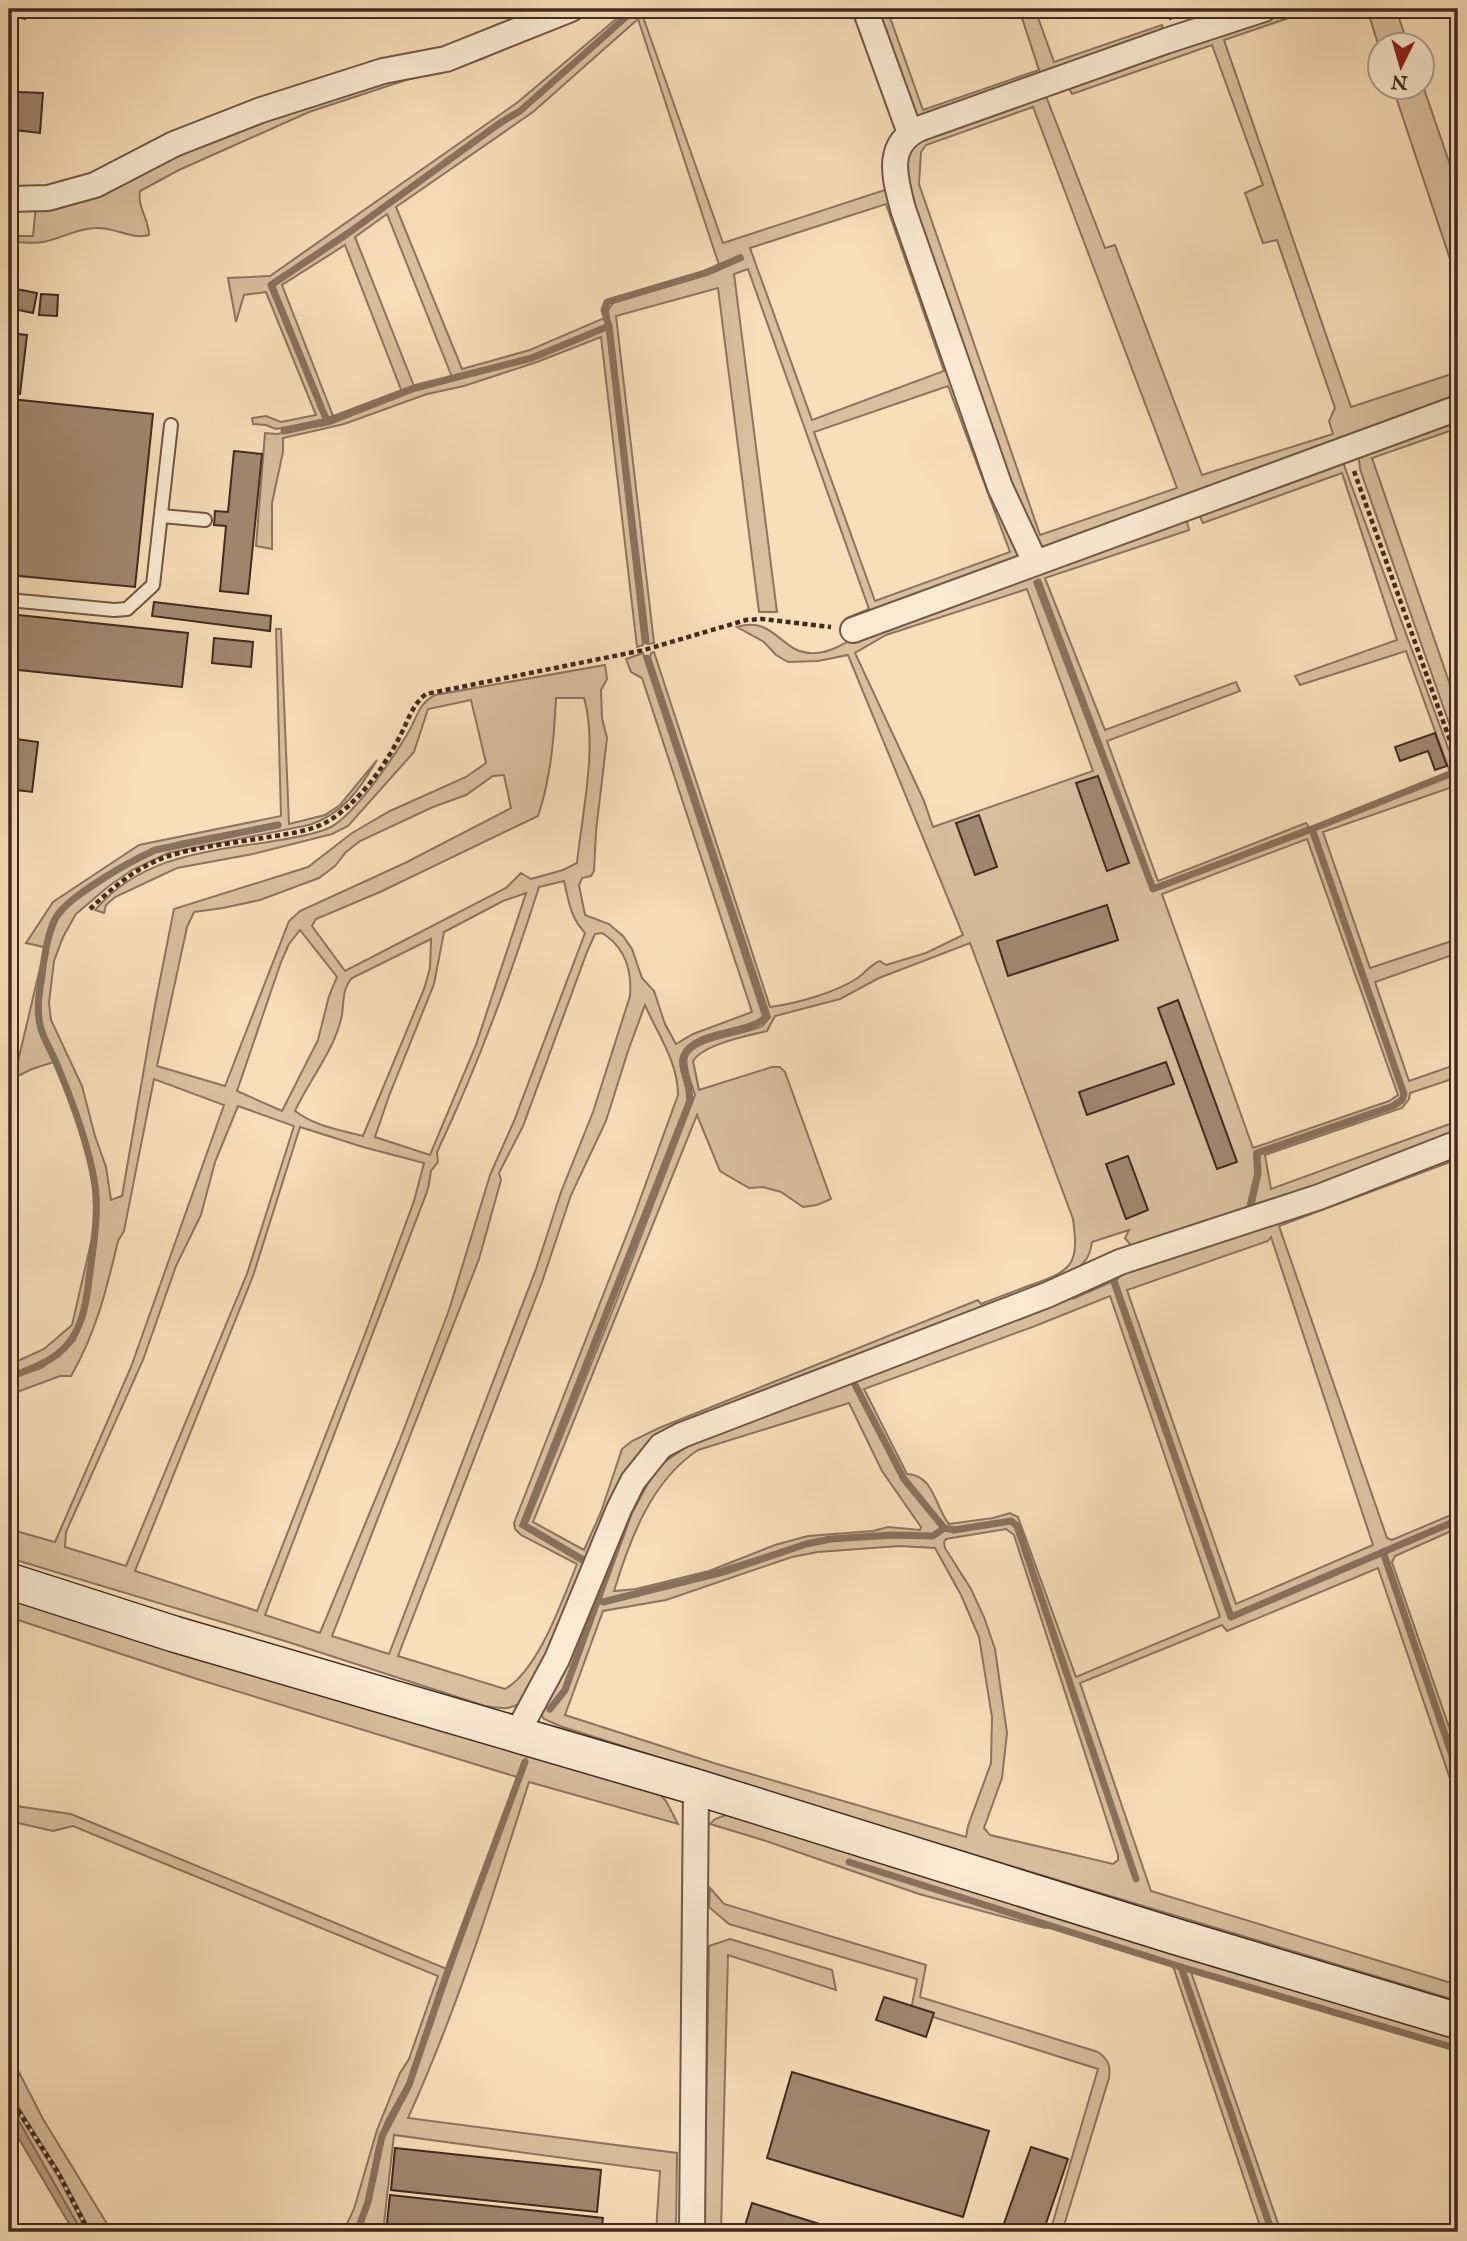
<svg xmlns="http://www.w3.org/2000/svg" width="1467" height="2241" font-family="'IM FELL English',serif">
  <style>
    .green { fill: #d9bf9f; stroke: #8e7460; stroke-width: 2; fill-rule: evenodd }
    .water { fill: #baa185; stroke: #8a715d; stroke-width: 2 }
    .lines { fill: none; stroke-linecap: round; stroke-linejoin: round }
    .stream { stroke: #8a715d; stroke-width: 7 }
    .building { fill: #a18870; stroke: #422a20; stroke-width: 2 }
    .lane-casing { stroke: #705746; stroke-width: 16 }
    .street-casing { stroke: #705746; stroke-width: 28 }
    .secondary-casing { stroke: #422a20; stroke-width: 38 }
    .path { stroke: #422a20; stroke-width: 4.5; stroke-dasharray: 5 3.5; stroke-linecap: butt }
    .lane { stroke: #faead2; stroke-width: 12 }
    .street { stroke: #faead2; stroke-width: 24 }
    .secondary { stroke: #faead2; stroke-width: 35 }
  </style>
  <rect width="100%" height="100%" fill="#f8deb9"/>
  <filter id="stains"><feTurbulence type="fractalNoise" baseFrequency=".00286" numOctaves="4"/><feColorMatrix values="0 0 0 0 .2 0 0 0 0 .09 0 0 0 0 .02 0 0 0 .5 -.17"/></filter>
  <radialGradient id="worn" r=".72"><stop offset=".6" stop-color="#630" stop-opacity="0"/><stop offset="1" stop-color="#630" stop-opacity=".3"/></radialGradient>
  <g class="green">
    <path d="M 580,9 L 597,9 L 509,44 L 484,58 L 459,67 L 406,80 L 309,112 L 179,170 L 140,191 C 137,207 149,219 149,235 C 132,240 115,227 96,228 C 77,228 61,239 43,242 C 35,244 24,242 16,242 L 16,236 L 33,236 L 36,205 L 235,126 Z"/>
    <polygon points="628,9 633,9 520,109 499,121 346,232 269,284 324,420 276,429 266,425 253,424 252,418 266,416 281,422 316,415 266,292 244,295 236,322 228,278 270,276 518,102"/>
    <path d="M 638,9 L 646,9 L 642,14 L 723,243 L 894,187 L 1023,558 L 855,623 L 847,618 L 869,609 L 748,269 L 734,274 L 777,612 L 759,612 L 718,288 L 616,316 L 654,643 L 648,644 L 608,310 L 613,303 L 712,273 L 743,259 L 741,255 L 719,265 L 638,19 L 533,112 L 396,207 L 462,369 L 530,350 L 604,318 L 606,325 L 531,356 L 452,377 L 387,214 L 355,237 L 414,386 L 402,392 L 345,245 L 282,285 L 333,416 L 328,418 L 274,285 L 349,235 L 455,156 L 521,112 ZM 886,204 L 944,371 L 812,420 L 750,248 ZM 948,386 L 1010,552 L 875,601 L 814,432 Z"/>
    <polygon points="872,9 887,9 923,110 1039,70 1019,9 1035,9 1054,62 1162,25 1165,35 919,123"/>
    <path d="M 1276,9 L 1315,9 L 1224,40 L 1351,407 L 1458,372 L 1458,402 L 1041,550 L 1032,543 L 902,177 L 912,140 L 1044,91 L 1105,248 L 1115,245 L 1202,475 L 1333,434 L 1329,421 L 1335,408 L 1277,240 L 1263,243 L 1245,193 L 1263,185 L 1212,45 L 1072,94 L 1066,83 ZM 1033,107 L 1177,488 L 1040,535 L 919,184 L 921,152 L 926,145 Z"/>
    <polygon points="1367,9 1396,9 1408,45 1380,46 1379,47"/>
    <polygon points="1422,83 1458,188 1458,283 1393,88 1422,88"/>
    <polygon points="607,329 643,645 637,647 601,337 537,362 464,386 427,394 344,424 283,438 283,452 272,503 272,549 256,546 265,433 277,434 330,424 414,391 532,359"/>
    <polygon points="1458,414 1458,428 1372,458 1458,708 1458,749 1360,469 1359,459 1363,451"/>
    <path d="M 1341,457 L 1458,775 L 1458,794 L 1455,786 L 1323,832 L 1370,968 L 1458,939 L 1458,953 L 1375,982 L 1409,1081 L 1458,1064 L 1458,1077 L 1410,1093 L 1409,1099 L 1402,1108 L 1265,1155 L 1271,1189 L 1458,1121 L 1458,1137 L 1134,1249 L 1125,1238 L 1129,1230 L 1092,1242 C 1090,1260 1081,1267 1066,1277 L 668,1437 L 520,1703 C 508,1711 499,1708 485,1706 L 285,1641 L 9,1558 L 9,1529 L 55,1542 L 131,1367 L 224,1105 L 154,1079 L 124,1231 L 118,1241 C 107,1288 96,1333 71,1376 L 60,1376 L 9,1395 L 9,1379 L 41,1368 L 60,1355 L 75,1340 L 89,1296 L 97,1235 L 98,1197 L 90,1155 L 76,1108 L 41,1025 L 40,1004 L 45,965 L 51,935 L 58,918 L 71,903 L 125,867 L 156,852 L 278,827 L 278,823 L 179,842 L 138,856 L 69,900 L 55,916 L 44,947 L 26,943 L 53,902 L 139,845 L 281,816 L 276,629 L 281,629 L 289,824 L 325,815 L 340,805 L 377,760 C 360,789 343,814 309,825 L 168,853 L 132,870 L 109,886 L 76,914 L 63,937 L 54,961 L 49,1003 L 51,1020 L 82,1086 L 95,1136 L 106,1167 L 111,1200 L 122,1196 L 155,1005 L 174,909 L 308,867 L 352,833 L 390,811 L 466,777 L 486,763 L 471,700 L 428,709 L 414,752 L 348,826 L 332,834 L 253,854 L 177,868 L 115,897 L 106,905 L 104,913 L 95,910 C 141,857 202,852 268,842 C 286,839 316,835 331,827 C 356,813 393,758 408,733 C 417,718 418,704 435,695 L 605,665 L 607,679 L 601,690 L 602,718 L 607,738 L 596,831 L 594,871 L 591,876 L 582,878 L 579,885 L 585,915 L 609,924 L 623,936 L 632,949 L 642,978 L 654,991 L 665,1024 L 676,1044 L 693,1034 L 752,1012 L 642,678 L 631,672 L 626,659 L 643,653 L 764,1016 C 750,1031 693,1032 682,1055 C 676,1069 692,1087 687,1102 L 611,1301 L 520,1526 L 586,1562 L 585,1558 L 527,1524 L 616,1302 L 695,1095 C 692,1085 684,1066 687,1057 C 694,1038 747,1035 762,1026 C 765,1024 767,1020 770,1017 L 650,657 L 651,653 L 654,652 L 770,1007 C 795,1004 838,992 859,977 C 867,971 870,965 880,961 L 886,965 L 926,953 L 963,935 L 848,655 L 818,661 L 788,662 L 776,655 L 764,642 L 737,627 C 777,615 780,656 816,653 C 832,652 847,642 861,634 L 1185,514 L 1189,530 L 1045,578 L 1105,730 L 1236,682 L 1240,691 L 1107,741 L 1158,881 L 1306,823 L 1309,827 L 1154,887 L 1040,580 L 1034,582 L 1152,891 L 1310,831 L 1402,1090 L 1401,1098 L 1390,1105 L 1254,1152 L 1255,1174 L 1248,1204 L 1254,1203 L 1260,1174 L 1259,1154 L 1394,1108 L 1403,1101 L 1406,1094 L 1314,830 L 1451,775 L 1406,651 L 1300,685 L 1295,676 L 1397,640 L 1342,473 L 1203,523 L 1197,510 ZM 1027,589 L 1093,771 L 933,827 L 924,801 L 855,653 L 886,635 ZM 556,698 L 584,698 C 598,746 582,813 577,863 L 563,870 L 531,879 L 521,873 L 506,888 L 345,971 L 312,926 L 316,919 L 380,892 L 538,816 C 551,778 554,738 556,698 ZM 504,775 L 511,808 L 405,863 L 300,911 L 289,921 L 225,1086 L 157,1066 L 187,927 L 194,912 L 223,908 L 260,900 L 319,878 L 335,866 L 346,852 L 360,841 L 433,807 L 466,795 L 493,776 ZM 1307,839 L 1398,1095 L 1389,1101 L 1253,1148 L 1162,894 ZM 564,881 C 569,902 570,917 585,933 L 514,1121 L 490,1175 L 449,1310 L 399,1442 L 320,1633 L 265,1615 L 428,1189 L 431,1171 L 438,1162 L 437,1152 C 478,1066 510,978 539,887 ZM 526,893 L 476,1045 L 430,1155 L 375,1137 L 389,1096 L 434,984 L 444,932 L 503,901 ZM 300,930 L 337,977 L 329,996 L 318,1040 L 282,1111 L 237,1091 L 281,962 L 289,944 ZM 602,933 C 625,947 632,970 630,996 L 593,1112 L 561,1192 L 536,1269 L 389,1654 L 332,1636 L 479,1259 L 501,1180 L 499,1173 L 523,1126 L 587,952 L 595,934 ZM 431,939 L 430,968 L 424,989 L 363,1136 C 339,1130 315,1126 295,1111 C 309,1080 335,1050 342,1015 C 344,1002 342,989 352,978 ZM 970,943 L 1073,1219 C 1080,1268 1070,1271 1028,1286 C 1012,1292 996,1298 981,1304 L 978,1300 L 659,1428 L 632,1441 L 622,1449 L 601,1512 L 584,1550 L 533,1522 L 697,1115 L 720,1171 L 749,1188 L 763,1187 L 781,1192 L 803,1207 L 817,1205 L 831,1199 L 785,1072 L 780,1067 L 772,1067 L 699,1090 L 693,1061 C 704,1044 747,1036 767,1031 L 775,1016 L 840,999 L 879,978 ZM 645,1005 C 658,1035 678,1062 678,1095 L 634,1216 L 514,1523 L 515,1529 L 521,1535 L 577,1564 C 563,1599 538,1671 505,1689 L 398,1656 L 542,1282 L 571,1195 L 606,1121 L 628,1051 ZM 238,1106 L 294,1126 L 247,1274 L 126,1566 L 65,1547 L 66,1532 L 143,1360 L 176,1266 L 201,1215 L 215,1162 ZM 300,1127 L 363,1147 L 424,1163 L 414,1201 L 365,1334 L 257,1611 L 135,1571 L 253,1276 Z"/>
    <polygon points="41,964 37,1004 38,1025 54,1062 32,1069 14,1078"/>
    <path d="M 1458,1148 L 1332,1198 L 1124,1270 L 1089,1288 L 858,1378 L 737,1420 L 689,1441 L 670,1452 L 654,1465 L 628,1511 L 564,1689 L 548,1712 L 567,1691 L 632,1513 L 657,1467 L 691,1444 L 738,1423 L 852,1383 L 902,1480 L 942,1528 L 932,1534 L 892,1534 L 831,1538 L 806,1542 L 680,1582 L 610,1598 L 608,1602 L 728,1572 L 806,1546 L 831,1541 L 892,1537 L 925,1538 L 939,1535 L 944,1530 L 954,1532 L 1010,1522 L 1016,1527 L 1134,1879 L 1137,1879 L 1018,1525 L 1011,1519 L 954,1528 L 945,1526 L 905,1478 L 855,1382 L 1090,1291 L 1111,1281 L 1229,1619 L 1382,1555 L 1458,1780 L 1458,1802 L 1378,1568 L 1227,1631 L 1222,1625 L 1080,1683 L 1151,1891 L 1458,1985 L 1458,2001 L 776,1795 L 560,1726 L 544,1719 L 540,1713 L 541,1705 C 559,1667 576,1630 592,1592 C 607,1553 629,1479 661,1453 C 676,1441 697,1434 714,1426 L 989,1324 L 1084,1284 L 1119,1266 L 1331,1197 ZM 1110,1296 L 1220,1617 L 1076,1677 L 1018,1517 L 1010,1513 L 993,1518 L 949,1524 C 935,1507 934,1475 907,1474 L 864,1389 L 1035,1326 ZM 849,1403 L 882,1471 L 921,1527 L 920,1530 L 888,1527 L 873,1531 L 808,1536 L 775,1545 L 709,1571 L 636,1589 L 614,1591 C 630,1539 651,1481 698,1450 ZM 1006,1529 L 1014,1535 L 1118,1855 L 1118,1860 L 1113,1864 L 990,1835 L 984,1828 L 1002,1778 L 1007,1733 L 995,1649 L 984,1617 L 971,1589 L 945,1548 L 944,1542 L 946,1539 ZM 899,1546 L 935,1548 L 961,1595 L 979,1637 L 992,1717 L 991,1763 L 968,1826 L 966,1837 L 717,1764 L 565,1715 L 603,1611 L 666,1600 L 792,1557 L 818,1552 Z"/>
    <path d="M 1458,1153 L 1458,1159 L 1279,1226 L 1387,1538 L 1392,1540 L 1458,1512 L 1458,1519 L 1232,1615 L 1115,1279 L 1126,1273 L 1280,1221 ZM 1271,1237 L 1373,1545 L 1236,1604 L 1127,1290 L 1268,1241 Z"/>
    <path d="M 93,1234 C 87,1282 89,1340 40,1364 C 30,1369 19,1372 9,1375 L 9,1365 L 44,1349 L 72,1325 Z"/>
    <polygon points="1458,1522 1458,1528 1395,1556 1392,1562 1458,1753 1458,1766 1386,1553"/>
    <path d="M 9,1595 L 659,1793 L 666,1801 L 678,1824 L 529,1782 C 493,1895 457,2010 408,2118 L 677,2153 L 676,2232 L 656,2232 L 660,2171 L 394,2135 L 383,2232 L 359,2232 L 369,2203 L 380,2147 L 390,2123 L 410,2085 L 526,1759 L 523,1761 L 517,1777 L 197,1679 L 9,1617 Z"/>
    <polygon points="9,1805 71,1814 447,1969 407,2084 386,2121 377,2147 366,2202 355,2232 343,2232 354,2209 377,2130 400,2073 409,2059 438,1976 73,1826 53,1831 9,1821"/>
    <polygon points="726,1815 783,1830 1458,2032 1458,2047 1181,1965 849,1861 849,1864 1052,1927 1045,1928 919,1894 763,1840 710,1824 715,1819"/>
    <path d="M 710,1888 L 724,1904 L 926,1965 L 920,1997 L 1098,2052 C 1108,2059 1111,2066 1109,2078 L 1062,2232 L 1050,2232 L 1098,2069 L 911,2010 L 917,1979 L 729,1924 L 709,1907 Z"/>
    <polygon points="730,1939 832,1970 836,1990 728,1955 721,2232 704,2232 709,1946"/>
    <polygon points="1173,1966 1180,1968 1271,2232 1262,2232"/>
    <polygon points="1184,1970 1191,1972 1281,2232 1274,2232"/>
    <polygon points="9,2053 43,2119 112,2232 91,2232 60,2173 9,2092"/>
    <polygon points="9,2099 57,2175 87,2232 82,2232 9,2104"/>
  </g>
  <polygon class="water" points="9,2104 82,2232 74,2232 9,2122"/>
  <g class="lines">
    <g class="stream">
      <polyline points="609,326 604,310 607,302 705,273 740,258"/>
      <polyline points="327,421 271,285 347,234 500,123 520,111 635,9"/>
      <polyline points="284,431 327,421 414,388 532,358 609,326 646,641"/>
      <polyline points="1038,582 1153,889 1312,829"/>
      <polyline points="1251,1203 1258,1174 1257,1153 1393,1106 1402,1100 1404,1094 1312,829 1450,774"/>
      <polyline points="1113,1278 1231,1617 1458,1520"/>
      <polyline points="1073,1296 1116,1277"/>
      <path d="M 9,1377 C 67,1357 82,1341 89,1279 C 93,1247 100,1212 94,1179 C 87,1141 73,1103 58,1067 C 53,1054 45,1042 41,1029 C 36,1012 39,993 42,976 C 44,957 47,936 55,919 C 67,896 131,861 155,850 L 278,825"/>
      <polyline points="853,1381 904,1479 944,1528 954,1530 1011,1521 1017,1526 1136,1879"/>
      <polyline points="1383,1552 1458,1773"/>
      <path d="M 584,1561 L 523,1525 L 689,1103 C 693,1087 678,1067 684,1055 C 696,1030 749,1035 766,1017 L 647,658"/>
      <polyline points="603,1602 727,1571 806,1544 831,1539 892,1535 933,1536 944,1528"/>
      <polyline points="550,1709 565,1690 622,1532"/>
      <polyline points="849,1862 1181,1967 1458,2049"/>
      <polyline points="1181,1967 1272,2232"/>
      <polyline points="357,2232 368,2202 382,2136 409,2085 448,1970 525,1762"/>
    </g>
  </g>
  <g class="building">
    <polygon points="9,9 28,9 25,19 9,14"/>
    <polygon points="1166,9 1200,9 1170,19"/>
    <polygon points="18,92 43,93 40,133 15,130"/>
    <polygon points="9,208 15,209 9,238"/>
    <polygon points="11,288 37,293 33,313 9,308"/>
    <polygon points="41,294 58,295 57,316 39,315"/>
    <polygon points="9,333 27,335 20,394 9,393"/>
    <polygon points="11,399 153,414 135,587 9,575 9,420"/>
    <polygon points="234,451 262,454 248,594 220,591 226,526 214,525 215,511 228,512"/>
    <polygon points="154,602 271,616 270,631 152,616"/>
    <polygon points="9,614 188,633 182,687 9,669"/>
    <polygon points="214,638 253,642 251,667 212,663"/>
    <polygon points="1435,733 1447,766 1435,770 1428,751 1400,761 1395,747"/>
    <polygon points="9,738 38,742 32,792 9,789"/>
    <polygon points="1098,776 1129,863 1107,871 1076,783"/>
    <polygon points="979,815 997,867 975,875 956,823"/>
    <polygon points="1107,905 1118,940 1008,976 997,941"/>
    <polygon points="1178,1000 1237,1162 1217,1169 1158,1008"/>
    <polygon points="1166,1062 1174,1084 1087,1115 1079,1092"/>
    <polygon points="1128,1156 1148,1210 1126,1219 1106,1164"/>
    <polygon points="884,1997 934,2013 926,2037 876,2020"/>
    <polygon points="792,2072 989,2131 963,2217 767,2158"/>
    <polygon points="1031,2147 1068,2159 1043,2232 1001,2232"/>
    <polygon points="395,2148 601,2170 597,2212 391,2190"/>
    <polygon points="390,2195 603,2218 601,2232 386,2232"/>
    <polygon points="752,2203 842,2231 743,2232"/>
  </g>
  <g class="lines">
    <g class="lane-casing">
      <g id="lane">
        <polyline points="162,516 205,520"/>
        <polyline points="9,600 114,610 127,609 153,585 171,425"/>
      </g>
    </g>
    <g class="street-casing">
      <g id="street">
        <polyline points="865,9 910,133"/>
        <polyline points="9,199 48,198 95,185 174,144 261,110 383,71 446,59 571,9"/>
        <path d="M 1035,562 L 1000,487 L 903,209 C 895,178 884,144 921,128 L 1166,41 L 1264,9"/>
        <polyline points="853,630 1458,408"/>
        <polyline points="516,1735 557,1659 619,1509 633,1481 661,1446 682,1435 1047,1295 1120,1262 1319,1197 1458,1143"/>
        <polyline points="692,2232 696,1787"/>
      </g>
    </g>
    <g class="secondary-casing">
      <polyline id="secondary" points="9,1581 174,1634 696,1787 1174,1936 1458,2021"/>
    </g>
    <g class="path">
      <polyline points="1354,471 1458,763"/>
      <path d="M 90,909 C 113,887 138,866 169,856 C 196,847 234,843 263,838 C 285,834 311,832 330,820 C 359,802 386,765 401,734 C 409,719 412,705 426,694 L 644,650 L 746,620 L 762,619 L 831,627"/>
      <polyline points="9,2096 59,2174 89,2232"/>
    </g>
    <use href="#lane" class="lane"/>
    <use href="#street" class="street"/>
    <use href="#secondary" class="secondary"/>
  </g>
  <rect width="1467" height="2241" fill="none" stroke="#f8deb9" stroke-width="35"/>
  <rect x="10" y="10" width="1446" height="2220" fill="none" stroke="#422a20" stroke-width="3.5"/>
  <rect x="18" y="18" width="1432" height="2206" fill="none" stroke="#422a20" stroke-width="2"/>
  <g transform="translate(1401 66) rotate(185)"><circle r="33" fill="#faead2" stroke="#b09d8b" stroke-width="2"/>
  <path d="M0-5L12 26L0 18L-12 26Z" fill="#8f2418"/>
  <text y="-10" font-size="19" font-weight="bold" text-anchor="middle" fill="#422a20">N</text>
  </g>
  <rect width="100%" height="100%" filter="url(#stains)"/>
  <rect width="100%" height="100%" fill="url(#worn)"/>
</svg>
